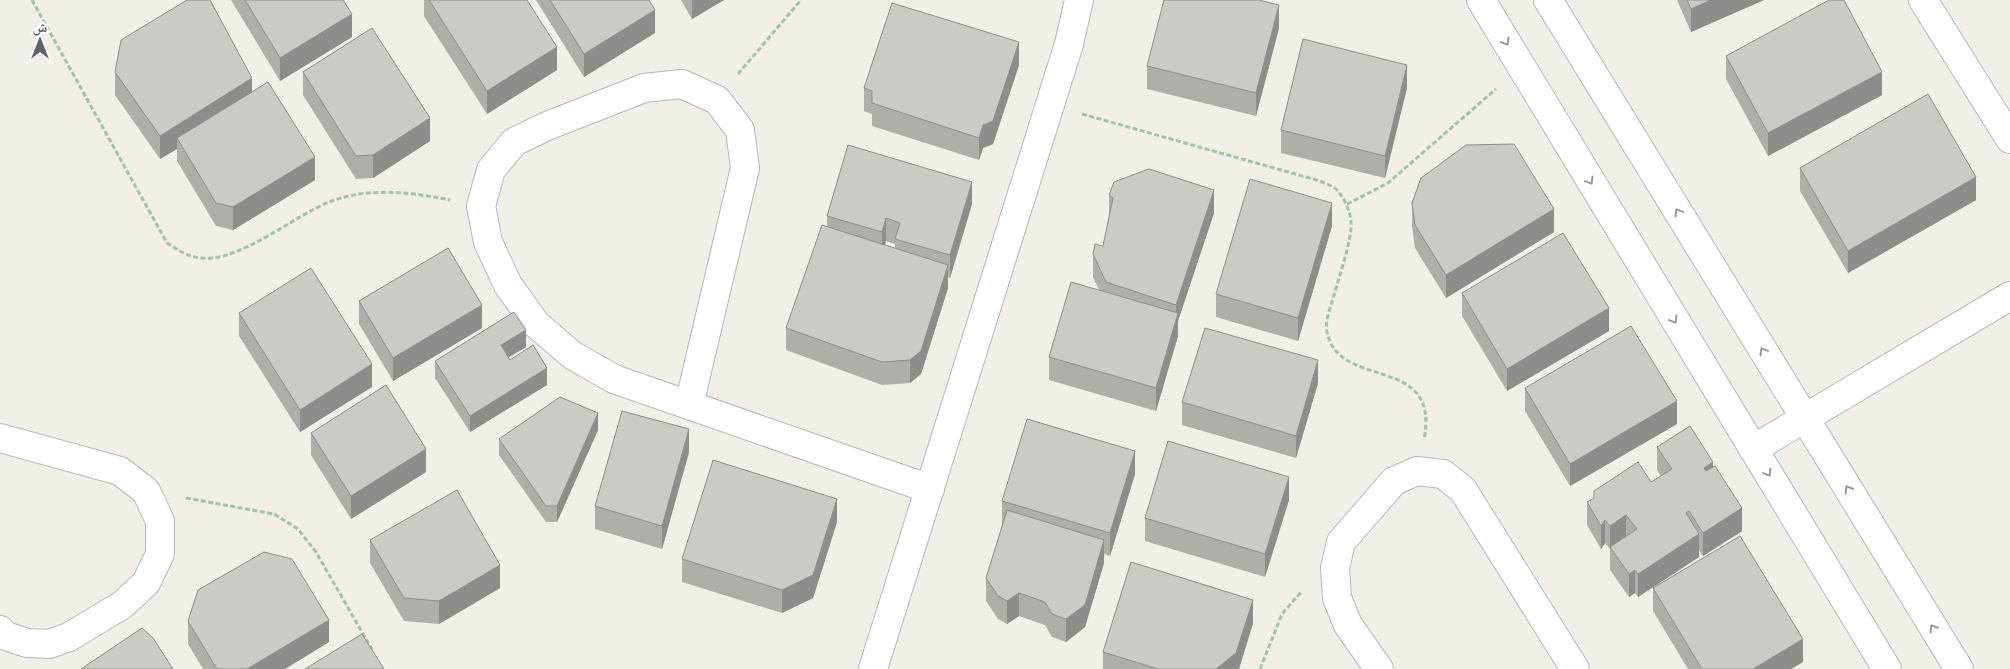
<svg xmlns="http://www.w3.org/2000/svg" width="2010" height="669" font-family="'Roboto Condensed','Noto Naskh Arabic',sans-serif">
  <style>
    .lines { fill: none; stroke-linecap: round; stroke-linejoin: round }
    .street-casing { stroke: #b5b8bc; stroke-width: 30 }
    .path { stroke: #9cc7a9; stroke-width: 3; stroke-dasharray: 5 2.5; stroke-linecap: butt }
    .street { stroke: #fff; stroke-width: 28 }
    .wall { fill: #afaea9; fill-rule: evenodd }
    .shaded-wall { fill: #8f8d8a }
    .building { fill: #cccac5; stroke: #8f8d8a }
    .oneway { stroke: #979a9d }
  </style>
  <rect width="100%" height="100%" fill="#f1efe8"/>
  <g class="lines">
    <g class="street-casing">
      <g id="street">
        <polyline points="1481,0 1887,669"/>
        <polyline points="1548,0 1959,669"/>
        <polyline points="1923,0 2010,139"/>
        <polyline points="689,405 745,168 740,130 717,100 682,84 644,88 547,126 514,142 491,170 481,206 488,242 508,285 536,324 572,355 614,379 930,489"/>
        <polyline points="0,438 120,471 146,491 160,521 160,554 146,583 122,605 69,637 49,644 27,643 6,636 0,630"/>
        <polyline points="1753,449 2010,296"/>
        <polyline points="873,669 1069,44 1079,0"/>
        <polyline points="1379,669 1348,625 1337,598 1335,568 1341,542 1394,481 1417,471 1443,474 1463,490 1575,669"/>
      </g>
    </g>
    <g class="path">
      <path d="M 32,0 L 167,243 C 178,250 188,257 201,258 C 238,263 294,216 329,202 C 367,187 411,192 450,200"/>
      <polyline points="738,74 801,0"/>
      <path d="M 1082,114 L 1320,181 C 1326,184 1333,186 1337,190 C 1344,198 1350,210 1351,221 C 1353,238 1337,283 1332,302 C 1329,311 1325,322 1327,332 C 1339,392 1441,352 1424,440"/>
      <polyline points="1347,204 1388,183 1496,89"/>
      <polyline points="186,498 274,514 298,529 316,552 374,653"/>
      <polyline points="1260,669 1282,614 1302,591"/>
    </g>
    <use href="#street" class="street"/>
  </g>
  <g class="wall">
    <polygon points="231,0 343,0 352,37 280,81"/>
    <polygon points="424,0 527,0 557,70 487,114 424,16"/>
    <polygon points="536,0 649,0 655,33 584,77"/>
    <polygon points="681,0 724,0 692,19"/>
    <polygon points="1677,0 1764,0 1691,32"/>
    <polygon points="1279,28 1256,116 1147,89 1147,66"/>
    <polygon points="1726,56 1882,95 1768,156 1726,79"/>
    <polygon points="1019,65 993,144 983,148 979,160 872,126 872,114 864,111 864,88"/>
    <polygon points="115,72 252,92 315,180 233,230 216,226 177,161 177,149 160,159 115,95"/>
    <polygon points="303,72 430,141 373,178 356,179 303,95"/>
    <polygon points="1407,88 1385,178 1281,153 1281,130"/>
    <polygon points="1800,168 1976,200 1848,273 1800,191"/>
    <polygon points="1109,195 1214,213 1178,321 1178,336 1156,411 1049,380 1049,357 1099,290 1093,277 1093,254 1103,246 1109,218"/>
    <polygon points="1412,203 1554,232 1446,298 1415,248 1412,226"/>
    <path d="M 972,204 L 950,278 L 948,277 L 948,288 L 921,374 L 910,383 L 882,385 L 786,350 L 786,328 L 827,227 L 827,216 ZM 886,241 L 895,244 L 895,249 L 885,245 Z"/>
    <polygon points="1332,226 1298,341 1216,317 1216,294"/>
    <polygon points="1462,293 1609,331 1507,391 1462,316"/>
    <polygon points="359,301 482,328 393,381 359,324"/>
    <polygon points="239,313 372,387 300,432 239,336"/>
    <polygon points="526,347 509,357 510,360 547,385 470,432 435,378 435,361"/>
    <polygon points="1318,383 1296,458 1182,425 1182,402"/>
    <polygon points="1525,388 1677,424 1570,486 1525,411"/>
    <polygon points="598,430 557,522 546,522 499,455 499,439"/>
    <polygon points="311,433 426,472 351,519 311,455"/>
    <polygon points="1657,447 1713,467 1742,531 1703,556 1699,550 1699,557 1638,597 1635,593 1629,597 1610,570 1610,549 1605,543 1601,549 1587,525 1587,502 1651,482 1661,476 1657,470"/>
    <polygon points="689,452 662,549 595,529 595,506"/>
    <polygon points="1135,474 1110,556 1104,554 1104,563 1085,627 1066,642 1052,637 1045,625 1019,616 1007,624 998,619 986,601 986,578 1003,525 1002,524 1002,501"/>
    <polygon points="1289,500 1265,577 1145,541 1145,518"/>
    <polygon points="837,522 813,598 782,613 682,582 682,559"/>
    <polygon points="370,540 500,588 439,624 404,621 370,563"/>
    <polygon points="1653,588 1803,662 1791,669 1688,669 1653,611"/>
    <polygon points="188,621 329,642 285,669 203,669 188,644"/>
    <polygon points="1253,623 1239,669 1103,669 1103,652"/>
  </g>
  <g class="shaded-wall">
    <polygon points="692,0 724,0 692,19"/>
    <polygon points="1711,0 1764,0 1691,32 1691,9"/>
    <polygon points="1279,5 1279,28 1256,116 1256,93"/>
    <polygon points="655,10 655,33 584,77 584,54"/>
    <polygon points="352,14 352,37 280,81 280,58"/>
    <polygon points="1019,42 1019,65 993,144 983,148 979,160 979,138 983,125"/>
    <polygon points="557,47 557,70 487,114 487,91"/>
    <polygon points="1407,65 1407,88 1385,178 1385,156"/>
    <polygon points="1882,72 1882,95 1768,156 1768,133"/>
    <polygon points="252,78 252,101 177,138 177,149 160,159 160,136"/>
    <polygon points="430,118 430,141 373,178 373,155"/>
    <polygon points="315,157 315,180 233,230 233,207"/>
    <polygon points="1976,177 1976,200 1848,273 1848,251"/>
    <polygon points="972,182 972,204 950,278 950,255"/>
    <polygon points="1214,190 1214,213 1178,321 1178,336 1156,411 1156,388 1176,321 1176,305"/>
    <polygon points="1332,203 1332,226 1298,341 1298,318"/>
    <polygon points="1554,209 1554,232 1446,298 1446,275"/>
    <polygon points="886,218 886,241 882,255 882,232"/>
    <polygon points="948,265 948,288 921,374 910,383 910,360"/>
    <polygon points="482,305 482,328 393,381 393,358"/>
    <polygon points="1609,308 1609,331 1507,391 1507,369"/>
    <polygon points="526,330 526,347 501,362 501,345"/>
    <polygon points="1318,360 1318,383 1296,458 1296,436"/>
    <polygon points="372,364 372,387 300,432 300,410"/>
    <polygon points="547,368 547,385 470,432 470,416"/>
    <polygon points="1677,401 1677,424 1570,486 1570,464"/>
    <polygon points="598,413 598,430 557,522 557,506"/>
    <polygon points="689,429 689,452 662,549 662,526"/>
    <polygon points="426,449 426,472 351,519 351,496"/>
    <polygon points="1135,451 1135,474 1110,556 1110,533"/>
    <polygon points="1713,462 1713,485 1704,468"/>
    <polygon points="1289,477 1289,500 1265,577 1265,554"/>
    <polygon points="837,499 837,522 813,598 782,613 782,590"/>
    <polygon points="1742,508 1742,531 1703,556 1703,533"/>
    <polygon points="1626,515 1626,537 1610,547 1610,526"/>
    <polygon points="1605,520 1605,543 1601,549 1601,526"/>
    <polygon points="1699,534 1699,557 1638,597 1638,574"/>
    <polygon points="1104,540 1104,563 1085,627 1066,642 1066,619"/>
    <polygon points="500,565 500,588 439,624 439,601"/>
    <polygon points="1635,570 1635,593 1629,597 1629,574"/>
    <polygon points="1019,593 1019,616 1007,624 1007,601"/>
    <polygon points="1253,600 1253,623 1239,669 1216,669"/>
    <polygon points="329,620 329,642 285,669 247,669"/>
    <polygon points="1803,639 1803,662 1791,669 1753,669"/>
  </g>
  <g class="building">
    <polygon points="187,0 210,0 252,78 160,136 115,72 121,40"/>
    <polygon points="245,0 343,0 352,14 280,58"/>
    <polygon points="429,0 527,0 557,47 487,91"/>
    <polygon points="550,0 649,0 655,10 584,54"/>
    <polygon points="1164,0 1259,0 1279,5 1256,93 1147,66"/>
    <polygon points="1687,0 1711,0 1691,9"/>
    <polygon points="1829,0 1844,0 1882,72 1768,133 1726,56"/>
    <polygon points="892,3 1019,42 993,121 983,125 979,138 872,103 872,91 864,88"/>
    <polygon points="372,28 430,118 373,155 356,156 303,72"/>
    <polygon points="1303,39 1407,65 1385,156 1281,130"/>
    <polygon points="268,82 315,157 233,207 216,203 177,138"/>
    <polygon points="1928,94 1976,177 1848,251 1800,168"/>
    <polygon points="1514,144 1554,209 1446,275 1415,225 1412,203 1421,178 1466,145"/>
    <polygon points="848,145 972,182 950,255 895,239 900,223 886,218 882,232 827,216"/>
    <polygon points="1149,169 1214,190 1176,305 1106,282 1093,254 1095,244 1103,246 1113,198 1109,195 1114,182"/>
    <polygon points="1250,179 1332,203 1298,318 1216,294"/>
    <polygon points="822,225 948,265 921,351 910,360 882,362 786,328"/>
    <polygon points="1563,233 1609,308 1507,369 1462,293"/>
    <polygon points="448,248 482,305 393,358 359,301"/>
    <polygon points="311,268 372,364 300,410 239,313"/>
    <polygon points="1071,282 1178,313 1156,388 1049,357"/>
    <polygon points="514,312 526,330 501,345 510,360 533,345 547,368 470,416 435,361"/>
    <polygon points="1631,326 1677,401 1570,464 1525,388"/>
    <polygon points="1205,328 1318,360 1296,436 1182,402"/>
    <polygon points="386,385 426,449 351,496 311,433"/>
    <polygon points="560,397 598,413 557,506 546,506 499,439"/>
    <polygon points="622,411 689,429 662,526 595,506"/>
    <polygon points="1027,419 1135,451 1110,533 1002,501"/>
    <polygon points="1690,426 1713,462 1704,468 1706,471 1715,466 1742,508 1703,533 1689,511 1686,513 1699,534 1638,574 1635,570 1629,574 1610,547 1637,529 1626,515 1610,526 1605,520 1601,526 1587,502 1594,498 1594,491 1638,462 1651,482 1672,469 1657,447"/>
    <polygon points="1168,441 1289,477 1265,554 1145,518"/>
    <polygon points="713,460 837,499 813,575 782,590 682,559"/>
    <polygon points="457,490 500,565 439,601 404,598 370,540"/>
    <polygon points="1007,510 1104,540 1085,605 1066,619 1052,614 1045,602 1019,593 1007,601 998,596 986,578"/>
    <polygon points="1740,536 1803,639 1753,669 1702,669 1653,588"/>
    <polygon points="264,552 292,559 329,620 247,669 217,669 188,621 198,590"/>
    <polygon points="1131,562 1253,600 1236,653 1216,669 1158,669 1103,652"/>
    <polygon points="142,628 153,638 173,669 81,669"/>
    <polygon points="362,634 384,669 305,669"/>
  </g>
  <defs><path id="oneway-chevron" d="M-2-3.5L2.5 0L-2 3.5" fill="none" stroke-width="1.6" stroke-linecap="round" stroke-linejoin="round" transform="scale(1.25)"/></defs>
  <g class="oneway">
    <use href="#oneway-chevron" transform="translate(1506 42) rotate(59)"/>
    <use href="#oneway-chevron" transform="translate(1590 181) rotate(59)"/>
    <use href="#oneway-chevron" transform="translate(1678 212) rotate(-121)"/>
    <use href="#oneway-chevron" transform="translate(1674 320) rotate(59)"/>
    <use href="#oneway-chevron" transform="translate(1763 351) rotate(-121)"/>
    <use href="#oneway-chevron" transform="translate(1768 473) rotate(59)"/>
    <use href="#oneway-chevron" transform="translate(1848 489) rotate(-122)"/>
    <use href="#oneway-chevron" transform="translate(1933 628) rotate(-122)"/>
  </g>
  <g transform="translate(40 40)" stroke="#ffffff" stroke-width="4" paint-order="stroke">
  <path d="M0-4L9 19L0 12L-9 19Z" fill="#5f6368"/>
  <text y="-8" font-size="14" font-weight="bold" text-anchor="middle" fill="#5f6368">ش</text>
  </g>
</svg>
